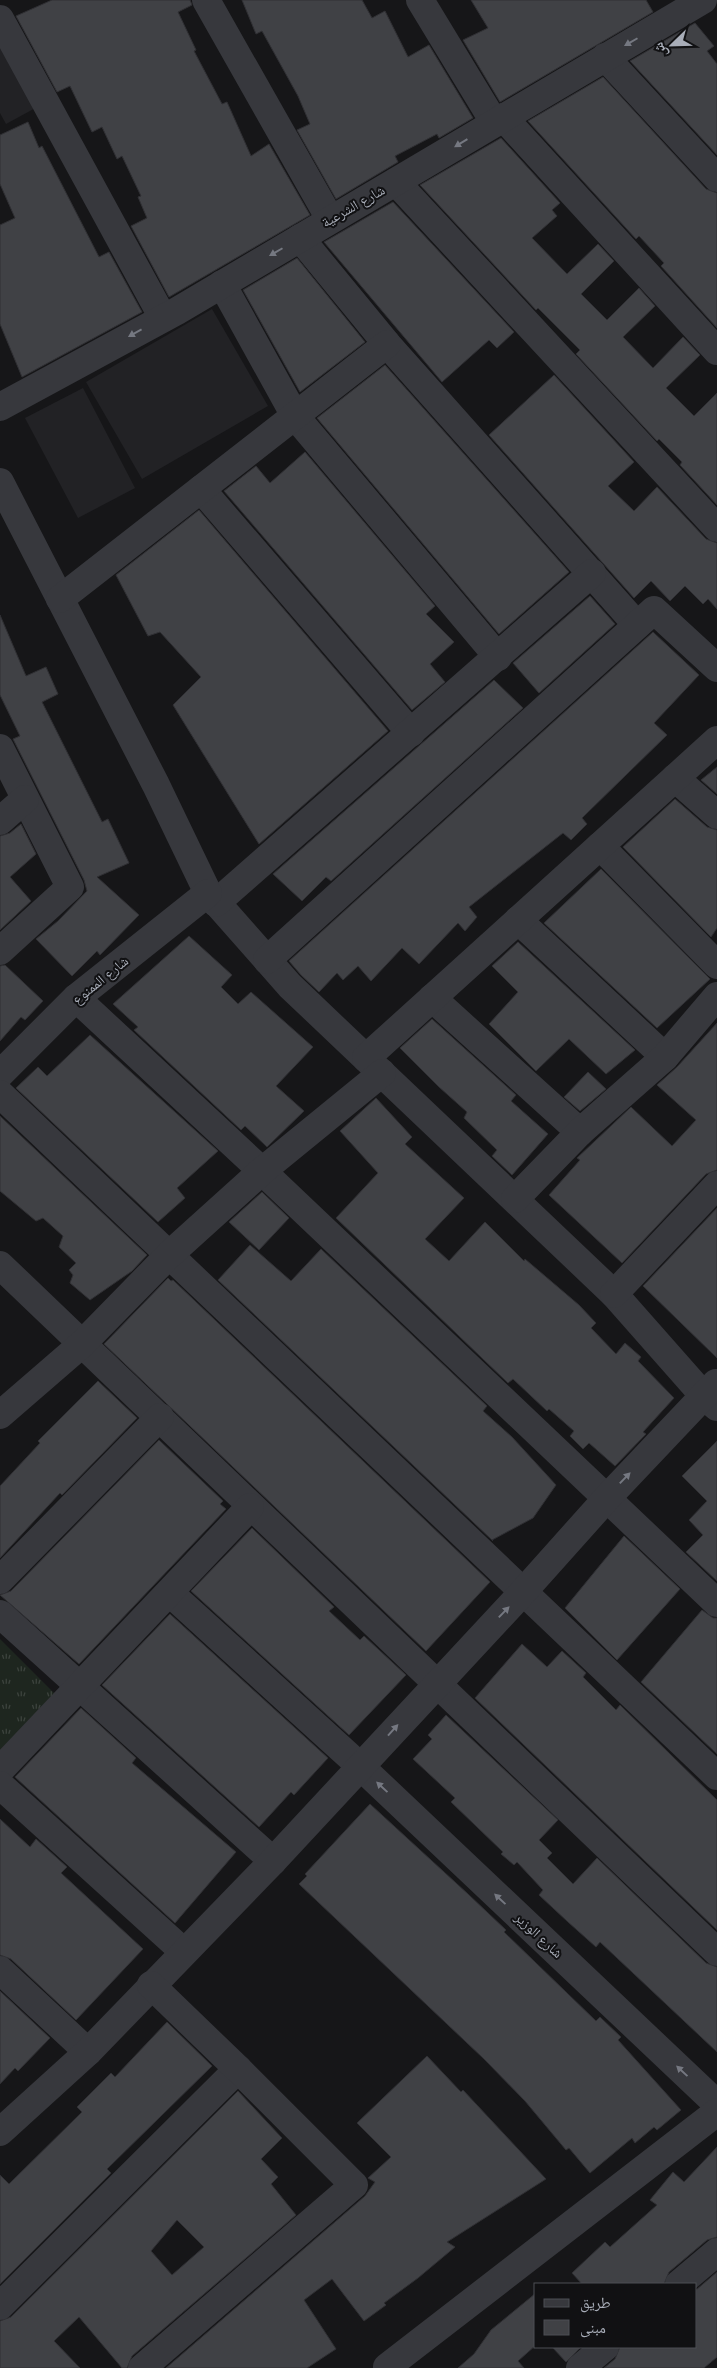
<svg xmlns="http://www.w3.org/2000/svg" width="717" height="2368" font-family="Quicksand,'Noto Naskh Arabic',sans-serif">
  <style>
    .built { fill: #222225 }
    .grass { fill: url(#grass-tufts) }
    .building { fill: #404145; stroke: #303034; fill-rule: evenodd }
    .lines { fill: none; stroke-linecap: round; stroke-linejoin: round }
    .minor { stroke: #37383d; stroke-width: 28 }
    .oneway { fill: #757881 }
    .labels { text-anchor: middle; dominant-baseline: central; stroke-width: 4; stroke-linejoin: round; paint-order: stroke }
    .street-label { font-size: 14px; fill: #a8adb8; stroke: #111113 }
  </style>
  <defs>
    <pattern id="grass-tufts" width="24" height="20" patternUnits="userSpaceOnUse" patternTransform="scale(1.25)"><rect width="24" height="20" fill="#1e261f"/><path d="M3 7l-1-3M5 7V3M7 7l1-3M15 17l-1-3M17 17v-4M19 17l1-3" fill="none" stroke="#3c433d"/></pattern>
  </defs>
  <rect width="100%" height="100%" fill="#161618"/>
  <g class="built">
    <polygon points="0,32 39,106 6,124 0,113"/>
    <polygon points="212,309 268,406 142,479 86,382"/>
    <polygon points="83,388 135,488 78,518 25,418"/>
  </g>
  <polygon class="grass" points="0,1639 55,1694 0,1752"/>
  <g class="building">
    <polygon points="52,0 190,0 192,5 178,12 196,50 194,51 222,104 227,102 251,156 269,144 310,215 169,297 131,226 147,218 138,197 141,196 122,156 117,159 102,127 92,132 70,86 57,92 16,16"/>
    <polygon points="242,0 362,0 372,18 385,11 408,57 429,45 473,118 439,138 437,134 395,156 398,162 336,199 297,130 310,124 298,96 262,31 256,34"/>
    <polygon points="471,0 646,0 653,12 500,102 463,40 488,28"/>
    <polygon points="695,23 714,46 707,51 717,64 717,155 630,61"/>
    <polygon points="603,77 706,189 717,193 717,328 661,266 664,263 639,236 636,239 528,121"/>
    <polygon points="28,122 39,148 42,146 99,257 109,252 142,312 22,377 0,324 0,225 15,218 0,184 0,135"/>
    <polygon points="501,138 560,203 552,210 557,216 532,238 567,274 598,244 614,261 581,294 607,320 639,288 655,306 623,337 653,368 683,337 700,355 666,388 694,416 717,393 717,505 680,465 682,462 659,439 657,441 576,354 580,350 538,308 536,310 420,185"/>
    <polygon points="393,202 514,332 497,348 489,340 442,382 324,242"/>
    <polygon points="297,258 365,342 300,392 243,290"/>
    <polygon points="385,365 569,572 499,634 317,418"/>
    <polygon points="554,375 634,462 608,486 634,511 657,487 706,539 717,543 717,609 708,599 703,604 685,586 670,601 651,581 634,598 489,435"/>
    <polygon points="305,452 435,606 426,614 454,642 430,664 445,682 412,710 224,491 256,466 270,483"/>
    <polygon points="199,510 388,731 259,844 173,705 201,677 160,632 148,636 116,575"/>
    <polygon points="590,596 615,624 539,693 513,663"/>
    <polygon points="0,615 26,676 46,667 58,694 42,702 102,822 108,819 129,863 97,877 139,915 100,955 97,951 72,976 36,939 58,921 87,891 84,880 13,739 20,736 0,695"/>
    <polygon points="653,632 699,675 654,723 667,735 582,818 587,824 571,840 563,833 469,907 477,917 465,931 458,923 419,964 402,948 371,981 358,966 343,980 337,973 319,992 301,975 289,961"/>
    <polygon points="494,680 523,708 331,881 326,877 302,901 273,874"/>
    <polygon points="717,767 717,794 701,780"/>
    <polygon points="675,799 707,827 717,830 717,928 711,937 623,847"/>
    <polygon points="21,824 36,854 10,877 31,901 0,930 0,836 10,833"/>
    <polygon points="601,869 710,979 657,1028 544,923"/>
    <polygon points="189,936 232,975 221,987 238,1004 251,992 313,1047 276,1086 304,1111 267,1147 245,1126 241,1130 134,1030 138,1027 113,1004"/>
    <polygon points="518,942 635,1050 606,1074 569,1039 536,1071 489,1024 518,992 492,966"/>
    <polygon points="5,965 43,1001 25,1020 21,1017 0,1041 0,966"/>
    <polygon points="432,1019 516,1095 511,1101 548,1134 512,1175 492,1156 497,1150 464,1118 467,1112 439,1087 400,1048"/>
    <polygon points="717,1023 717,1170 706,1174 622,1263 549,1195 580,1160 577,1158 631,1107 672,1146 696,1120 657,1085 677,1067"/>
    <polygon points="90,1035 218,1151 177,1188 185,1198 158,1222 16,1088 38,1067 47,1076"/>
    <polygon points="588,1072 606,1089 580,1111 564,1097"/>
    <polygon points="376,1098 412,1137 405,1144 464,1198 425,1239 449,1261 485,1222 524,1261 525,1259 579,1305 596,1323 591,1328 616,1354 625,1343 641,1357 638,1361 674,1398 643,1432 646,1434 615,1466 589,1443 583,1449 570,1436 574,1431 549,1409 547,1411 513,1379 508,1383 336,1218 378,1173 340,1131"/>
    <polygon points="0,1116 147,1255 132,1271 90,1300 70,1283 73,1275 69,1270 76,1263 59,1247 63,1236 43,1218 36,1221 0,1191"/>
    <polygon points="262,1192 289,1218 259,1250 229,1222"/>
    <polygon points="717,1208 717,1358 643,1286"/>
    <polygon points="250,1245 291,1281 321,1249 487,1406 483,1411 512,1437 556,1485 533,1518 492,1540 493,1541 218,1280"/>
    <polygon points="168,1278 171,1281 173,1280 490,1582 426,1651 104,1344"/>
    <polygon points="98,1381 137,1418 62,1495 60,1493 0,1558 0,1486 40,1443 38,1441"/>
    <polygon points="159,1440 223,1501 220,1504 226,1509 79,1664 0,1595 11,1591"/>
    <polygon points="717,1441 717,1581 686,1552 703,1535 689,1520 707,1501 682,1476"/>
    <polygon points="252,1528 334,1607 329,1611 360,1640 364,1636 406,1675 349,1735 191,1591"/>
    <polygon points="624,1536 680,1589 617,1660 565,1608"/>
    <polygon points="702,1610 713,1618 717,1618 717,1754 641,1682"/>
    <polygon points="170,1614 328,1758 294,1795 291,1792 259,1827 102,1685"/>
    <polygon points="522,1644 547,1667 562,1651 586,1673 583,1677 616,1710 620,1705 717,1800 717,1930 475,1698"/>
    <polygon points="81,1708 136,1758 132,1763 236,1852 175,1923 15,1777"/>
    <polygon points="446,1715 558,1820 539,1840 552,1853 547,1858 573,1884 597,1858 706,1963 717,1967 717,2052 600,1942 596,1947 568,1922 539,1895 543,1890 517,1862 514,1865 501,1854 503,1852 451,1802 455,1798 413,1759 432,1739 428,1735"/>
    <polygon points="370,1804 468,1894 506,1930 504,1932 596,2021 600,2017 621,2037 618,2040 681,2110 657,2130 654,2127 635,2143 632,2138 590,2173 569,2148 566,2150 525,2101 484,2059 299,1884 307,1876 305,1874"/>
    <polygon points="0,1819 30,1847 36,1839 67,1867 61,1873 143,1949 76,2020 11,1959 0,1955"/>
    <polygon points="0,1991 50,2038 18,2071 15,2068 0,2084"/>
    <polygon points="167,2022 212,2066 107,2169 111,2173 0,2284 0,2175 9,2184 82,2112 77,2107 111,2073 115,2077"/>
    <polygon points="427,2056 461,2092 463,2090 546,2179 447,2242 455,2247 418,2278 384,2303 386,2305 364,2321 332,2279 304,2300 336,2349 307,2368 166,2368 365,2196 375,2182 368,2178 391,2157 357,2123"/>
    <path d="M 238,2091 L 282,2138 L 261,2159 L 278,2177 L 271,2184 L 296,2215 L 132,2356 L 127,2368 L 122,2368 L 79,2317 L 54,2341 L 80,2368 L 0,2368 L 0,2321 L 11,2317 ZM 177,2220 L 204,2247 L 172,2275 L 151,2251 Z"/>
    <polygon points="717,2147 717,2237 707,2240 669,2272 664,2284 582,2284 572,2273 605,2242 610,2247 657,2205 650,2200 673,2172 684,2182"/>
    <polygon points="717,2272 717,2357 704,2368 604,2368 615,2359 620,2347 696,2347 696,2290"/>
    <polygon points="536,2293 536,2345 518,2361 524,2368 458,2368 474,2354 491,2330"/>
    <polygon points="552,2347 581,2347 566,2362"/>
  </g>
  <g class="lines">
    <g class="minor">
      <polyline points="206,0 330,219"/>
      <polyline points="420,0 494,122"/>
      <polyline points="0,19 163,318"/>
      <polyline points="605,57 717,178"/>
      <polyline points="503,117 717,351"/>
      <polyline points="396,182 717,528"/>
      <polyline points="300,238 387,344 637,625"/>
      <polyline points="222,284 295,416 498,657"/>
      <polyline points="0,407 177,311 703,0"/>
      <polyline points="0,482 156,785 208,893 290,986 614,1294 704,1396 717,1407"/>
      <polyline points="201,489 411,733"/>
      <polyline points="60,599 387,344"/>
      <polyline points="0,748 70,887 0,951"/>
      <polyline points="675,778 717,815"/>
      <polyline points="0,821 25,799"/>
      <polyline points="600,846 717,965"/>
      <polyline points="216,903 592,573"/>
      <polyline points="518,920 665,1057"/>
      <polyline points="267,960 654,610 717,668"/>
      <polyline points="76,998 262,1171 717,1603"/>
      <polyline points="432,998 580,1132"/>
      <polyline points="366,1058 717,740"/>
      <polyline points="0,1074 76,998 208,893"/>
      <polyline points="0,1094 717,1776"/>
      <polyline points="515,1199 580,1132 665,1057 717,996"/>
      <path d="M 0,1265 C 238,1495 479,1722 717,1952"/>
      <polyline points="614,1294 717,1185"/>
      <polyline points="0,1415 82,1344 170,1254 262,1171 382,1073"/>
      <polyline points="0,1580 160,1417"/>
      <polyline points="170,1593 360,1766 717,2104"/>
      <polyline points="0,1614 273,1861"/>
      <polyline points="0,1770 250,1507"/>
      <polyline points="0,1785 184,1952"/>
      <polyline points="0,1970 88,2052"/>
      <polyline points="0,2132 88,2052 273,1861 523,1592 607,1498 716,1383"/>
      <polyline points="679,2284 717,2252"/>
      <polyline points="0,2306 238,2069"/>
      <polyline points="387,2367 717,2112"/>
      <polyline points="142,2368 354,2185 238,2069 151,1985"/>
      <polyline points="580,2368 605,2347"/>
    </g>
  </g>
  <defs><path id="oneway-solid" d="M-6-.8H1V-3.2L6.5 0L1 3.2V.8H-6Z" transform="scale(1.25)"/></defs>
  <g class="oneway">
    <use href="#oneway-solid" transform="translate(631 42) rotate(150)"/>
    <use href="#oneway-solid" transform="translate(461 143) rotate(149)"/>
    <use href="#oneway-solid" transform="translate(276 252) rotate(150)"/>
    <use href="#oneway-solid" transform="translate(135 333) rotate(151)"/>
    <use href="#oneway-solid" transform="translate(625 1478) rotate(-46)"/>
    <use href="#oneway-solid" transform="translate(504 1612) rotate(-46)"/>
    <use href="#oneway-solid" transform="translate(393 1730) rotate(-48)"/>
    <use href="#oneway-solid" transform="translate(382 1787) rotate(-137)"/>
    <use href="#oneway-solid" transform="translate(500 1899) rotate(-137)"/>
    <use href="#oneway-solid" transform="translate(682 2071) rotate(-137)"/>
  </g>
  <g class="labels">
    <g class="street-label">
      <text transform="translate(353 206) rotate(-30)">شارع الشرعية</text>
      <text transform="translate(100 980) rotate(-39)">شارع الممنوع</text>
      <text transform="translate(539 1935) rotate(43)">شارع الوزير</text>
    </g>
  </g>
  <rect x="534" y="2283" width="162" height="65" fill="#111113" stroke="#4d4f55"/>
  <rect x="544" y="2299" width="25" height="8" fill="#37383d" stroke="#4d4f55"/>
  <text x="580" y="2308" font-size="15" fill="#a8adb8">طريق</text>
  <rect x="544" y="2320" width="25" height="15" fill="#404145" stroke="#4d4f55"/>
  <text x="580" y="2333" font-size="15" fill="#a8adb8">مبنى</text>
  <g transform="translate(672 45) rotate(247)" stroke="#111113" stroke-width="4" paint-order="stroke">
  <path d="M0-4L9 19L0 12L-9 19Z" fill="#a8adb8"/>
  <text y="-8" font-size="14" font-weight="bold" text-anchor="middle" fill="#a8adb8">ش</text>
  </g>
</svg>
